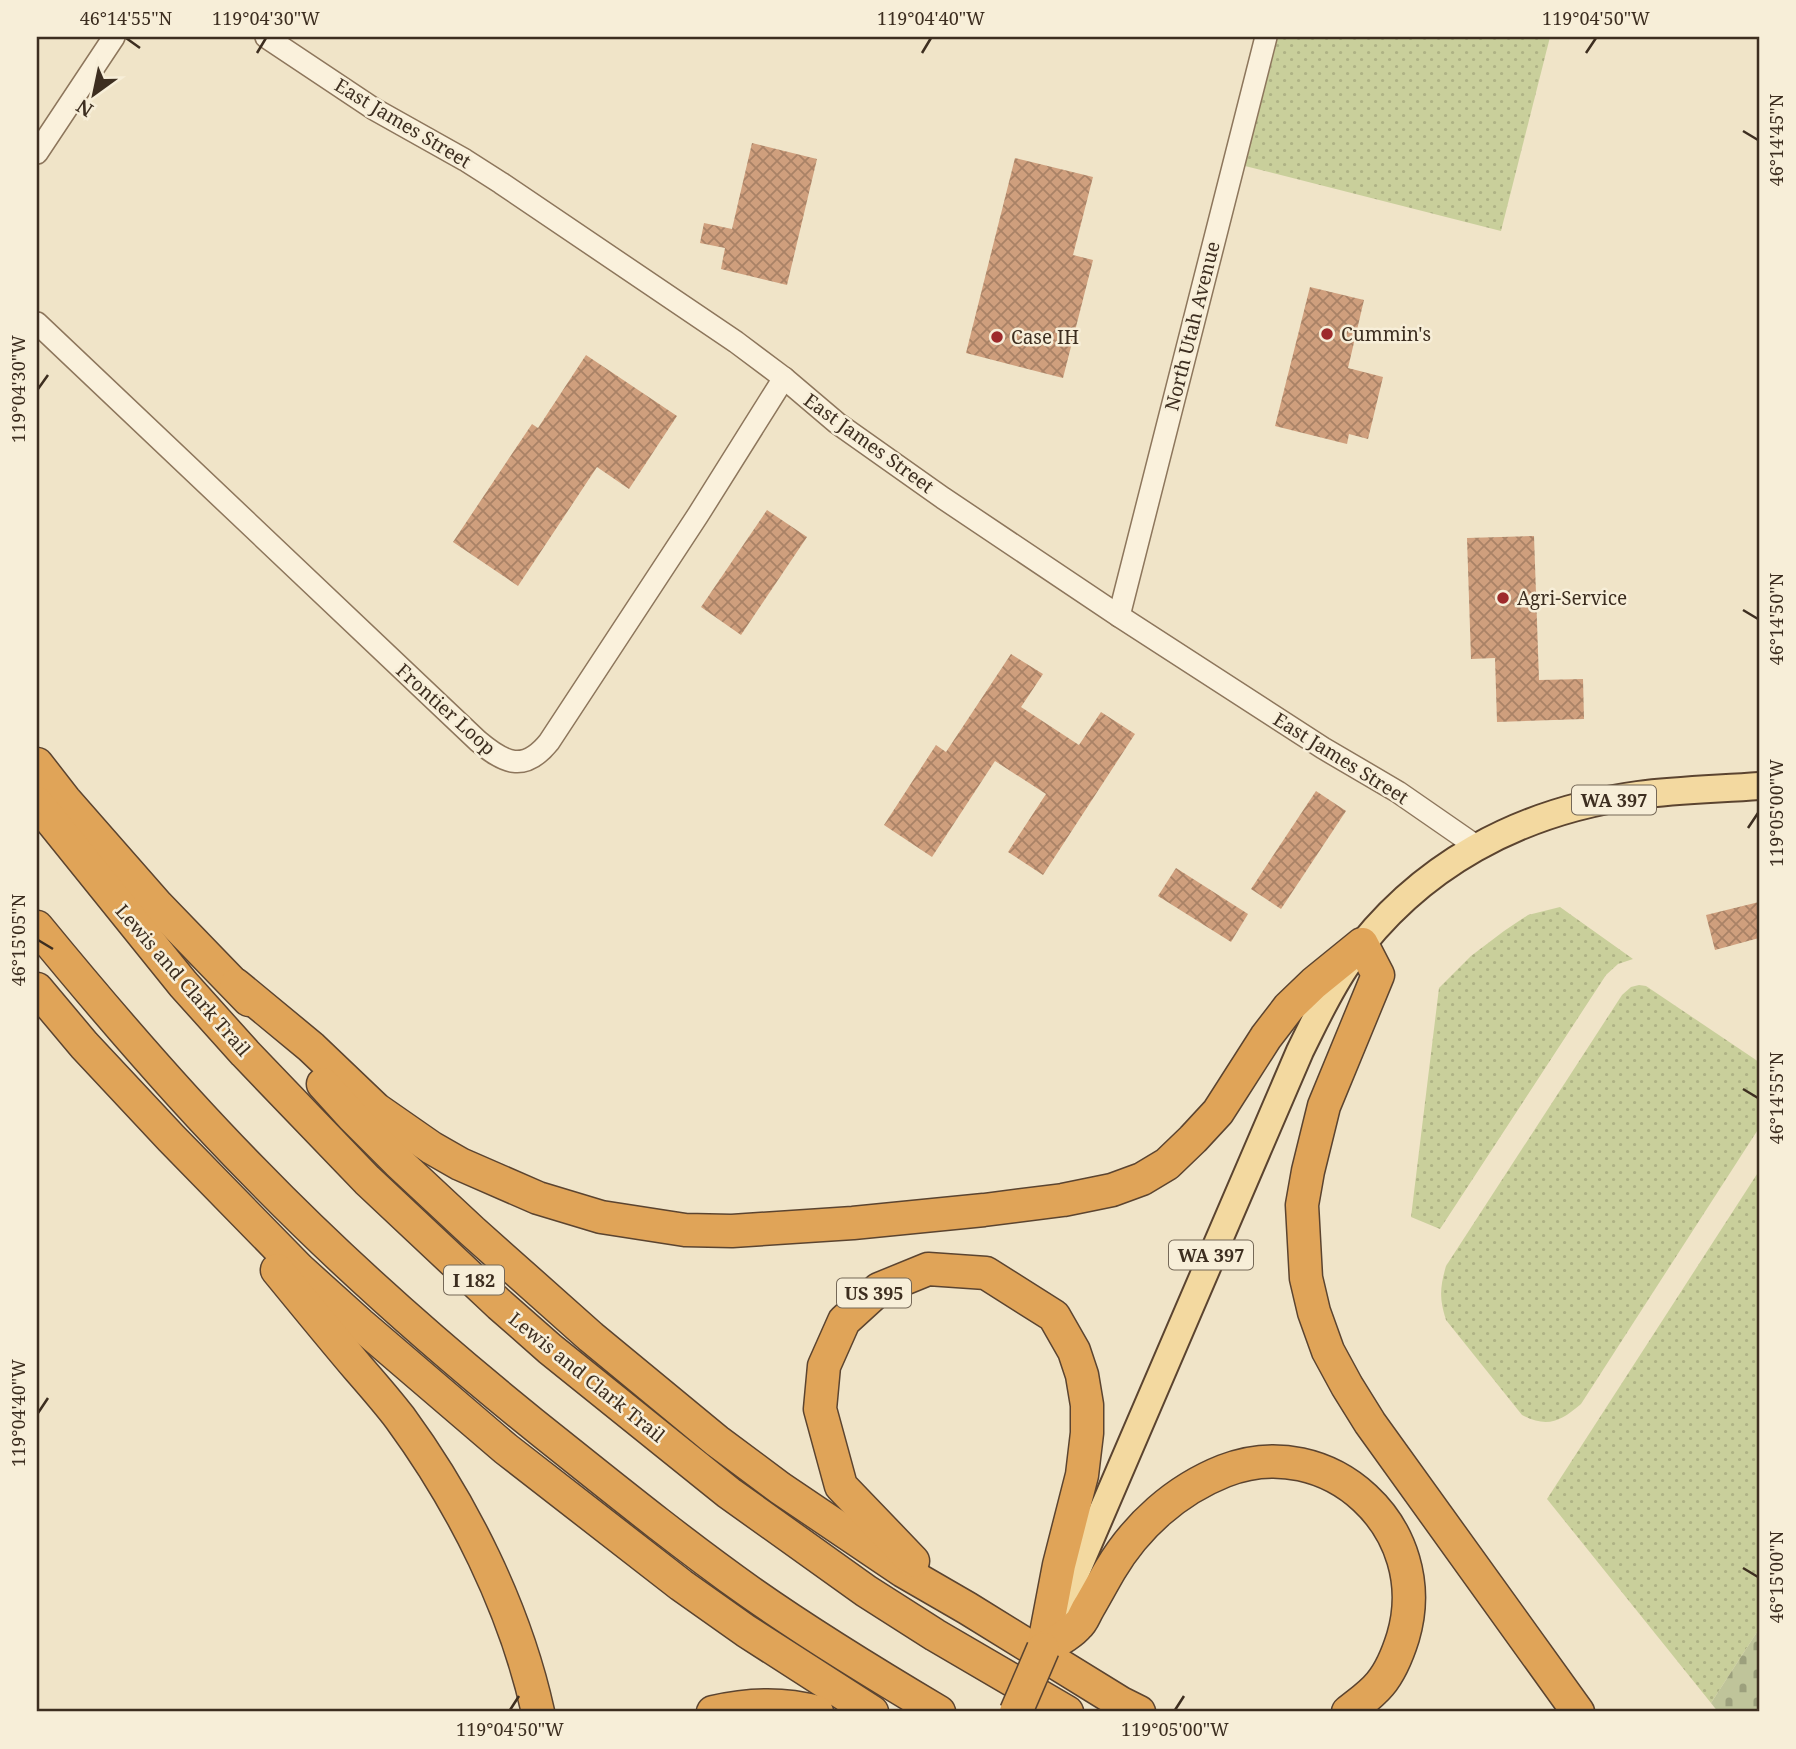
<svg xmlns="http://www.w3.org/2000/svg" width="1796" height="1749" font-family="'Noto Serif',serif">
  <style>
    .grass { fill: url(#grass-dots) }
    .cemetery { fill: url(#cemetery-stones) }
    .building { fill: url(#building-cross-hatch) }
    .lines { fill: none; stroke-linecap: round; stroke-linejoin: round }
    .minor-casing { stroke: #8d765c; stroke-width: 24 }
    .major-casing { stroke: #5b4430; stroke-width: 30 }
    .highway-casing { stroke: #5b4430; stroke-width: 35 }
    .minor { stroke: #faf1dc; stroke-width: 21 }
    .major { stroke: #f3d9a0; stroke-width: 26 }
    .highway { stroke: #e0a458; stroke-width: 32 }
    .highway-bridge-casing { stroke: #5b4430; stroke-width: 35; stroke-linecap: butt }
    .highway-bridge { stroke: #e0a458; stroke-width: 32 }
    .ticks { fill: none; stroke: #3d2e20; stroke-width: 2.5 }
    .poi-dot { fill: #9e2a2b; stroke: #f7eed8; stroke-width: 2.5 }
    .labels { text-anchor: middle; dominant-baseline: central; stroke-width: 5; stroke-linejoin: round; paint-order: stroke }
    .shield { fill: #f7eed8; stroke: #756857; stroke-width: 2 }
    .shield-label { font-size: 18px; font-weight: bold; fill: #3d2e20 }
    .street-label { font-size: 19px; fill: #3d2e20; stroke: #f7eed8 }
    .poi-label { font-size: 19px; fill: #3d2e20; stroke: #f7eed8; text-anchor: start }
    .neatline { fill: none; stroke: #3d2e20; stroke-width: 2.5 }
    .ticks-label { font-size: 18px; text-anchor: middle; fill: #3d2e20 }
  </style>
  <defs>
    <pattern id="grass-dots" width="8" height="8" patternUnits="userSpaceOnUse" patternTransform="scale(1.75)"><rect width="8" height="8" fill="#c9cf9b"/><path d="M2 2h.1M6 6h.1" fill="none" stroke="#aeb285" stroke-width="1.8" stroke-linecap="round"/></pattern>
    <pattern id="cemetery-stones" width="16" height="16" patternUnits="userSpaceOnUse" patternTransform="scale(1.75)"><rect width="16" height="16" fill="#bfc49a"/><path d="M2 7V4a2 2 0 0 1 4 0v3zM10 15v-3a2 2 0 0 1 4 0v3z" fill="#9ca07d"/></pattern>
    <pattern id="building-cross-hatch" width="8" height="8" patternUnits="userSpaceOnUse" patternTransform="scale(1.75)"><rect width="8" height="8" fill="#cf9f7d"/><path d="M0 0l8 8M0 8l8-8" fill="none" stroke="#a98266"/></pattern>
  </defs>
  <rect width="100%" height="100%" fill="#f0e4c8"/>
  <g class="grass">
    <polygon points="1278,37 1550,37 1501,231 1245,166"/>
    <polygon points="1560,907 1633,959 1618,964 1606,975 1440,1229 1411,1217 1439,988 1471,956 1504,931 1528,915"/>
    <path d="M 1639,985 L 1646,986 L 1759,1062 L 1759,1128 L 1581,1404 C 1560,1422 1547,1428 1522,1415 L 1446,1320 C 1439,1298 1440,1287 1446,1266 L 1622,995 L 1631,987 Z"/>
    <polygon points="1759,1171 1759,1629 1711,1703 1547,1499"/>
  </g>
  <polygon class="cemetery" points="1759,1629 1759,1712 1718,1712 1711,1703"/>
  <g class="building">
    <polygon points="752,143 817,159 787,285 721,269 725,248 700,243 704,223 732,229"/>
    <polygon points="1015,158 1093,177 1073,255 1093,260 1063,378 966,353"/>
    <polygon points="1310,287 1364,300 1348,368 1383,377 1368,439 1349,434 1347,444 1275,426"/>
    <polygon points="586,355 677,416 629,489 597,467 518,586 453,542 532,424 538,428"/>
    <polygon points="767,510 807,537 741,635 701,607"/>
    <polygon points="1534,536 1539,680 1583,679 1584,719 1497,722 1495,658 1471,659 1467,538"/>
    <polygon points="1011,654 1043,674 1021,707 1079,745 1101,712 1135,734 1043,875 1008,852 1046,794 995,761 932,857 884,825 936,745 946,752"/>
    <polygon points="1316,791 1346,811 1281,909 1251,889"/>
    <polygon points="1176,868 1248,914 1231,942 1158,896"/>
    <polygon points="1759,902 1759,938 1715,950 1706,915"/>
  </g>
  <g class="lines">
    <g class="minor-casing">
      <g id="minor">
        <polyline points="266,37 374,109 465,160 501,183 736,342 784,378 837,423 943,498 1119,616 1323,748 1398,792 1476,846"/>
        <polyline points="37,153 114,37"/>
        <path d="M 37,323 L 478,741 C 504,763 524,773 549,742 L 698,515 L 784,378"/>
        <polyline points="1119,616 1266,37"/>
      </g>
    </g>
    <g class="major-casing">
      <path id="major" d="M 1059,1612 L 1300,1051 C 1315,1021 1329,990 1348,963 C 1418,865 1520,811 1638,795 C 1678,790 1719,789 1759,786"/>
    </g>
    <g class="highway-casing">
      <g id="highway">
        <polyline points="37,764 65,800 158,906 249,1000"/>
        <polyline points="37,803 183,984 245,1053 367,1180 500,1305 550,1349 729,1493 866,1591 935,1635 1067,1712"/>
        <path d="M 37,927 C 106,1011 177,1094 253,1171 C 351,1272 458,1365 568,1452 C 628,1500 688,1548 750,1592 C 811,1635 875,1674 939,1712"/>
        <polyline points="236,985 311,1047 376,1109 432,1148 460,1164 538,1198 601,1217 685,1230 732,1231 853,1223 984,1210 1063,1200 1112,1190 1142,1179 1167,1164 1193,1139 1218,1112 1266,1037 1289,1007 1314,983 1362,944 1378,975 1324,1106 1308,1171 1302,1205 1306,1278 1314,1312 1328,1351 1347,1386 1370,1423 1578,1712"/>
        <polyline points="37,989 84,1045 171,1138 299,1269 360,1324 506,1449 681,1585 746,1631 872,1712"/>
        <polyline points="323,1084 353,1117 398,1162 472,1231 591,1337 717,1441 780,1488 903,1571 967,1608 1121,1703 1139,1712"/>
        <path d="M 277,1270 C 304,1303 331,1336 359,1369 C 373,1385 387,1401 400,1418 C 463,1504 515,1608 538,1712"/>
        <polyline points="913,1561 841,1486 820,1409 824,1366 844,1321 879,1289 928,1269 986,1273 1054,1316 1074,1351 1082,1375 1087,1405 1087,1433 1082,1475 1059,1565 1043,1649"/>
        <path d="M 1043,1649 C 1053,1643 1071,1634 1078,1625 C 1083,1621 1085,1613 1089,1607 C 1096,1595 1103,1582 1110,1570 C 1136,1526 1176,1490 1224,1471 C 1329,1430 1435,1529 1403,1637 C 1398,1653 1391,1671 1380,1684 C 1371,1695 1359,1703 1348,1712"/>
        <path d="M 713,1712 C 748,1704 782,1702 817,1712"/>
      </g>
    </g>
    <use href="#minor" class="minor"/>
    <use href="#major" class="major"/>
    <use href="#highway" class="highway"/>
    <g class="highway-bridge-casing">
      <polyline id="highway-bridge" points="1016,1712 1043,1649"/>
    </g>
    <use href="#highway-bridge" class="highway-bridge"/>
  </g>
  <path class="ticks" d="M 126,38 L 140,48M 257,53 L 266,38M 922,53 L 931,38M 1586,53 L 1596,38M 1743,131 L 1758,140M 38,389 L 48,375M 1743,610 L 1758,619M 1748,828 L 1758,813M 38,940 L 53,949M 1743,1089 L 1758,1098M 38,1413 L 48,1398M 1743,1568 L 1758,1577M 510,1710 L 519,1696M 1175,1710 L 1184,1696"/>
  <g class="poi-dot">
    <circle cx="1327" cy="334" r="7"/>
    <circle cx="997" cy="337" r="7"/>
    <circle cx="1503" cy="598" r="7"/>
  </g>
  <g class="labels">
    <g class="shield">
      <rect x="1572" y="785.5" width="84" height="29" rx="5"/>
      <rect x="1169" y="1240.5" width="84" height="29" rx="5"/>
      <rect x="444" y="1265.5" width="60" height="29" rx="5"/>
      <rect x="837" y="1278.5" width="74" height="29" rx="5"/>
    </g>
    <g class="shield-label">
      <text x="1614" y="800">WA 397</text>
      <text x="1211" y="1255">WA 397</text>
      <text x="474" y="1280">I 182</text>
      <text x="874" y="1293">US 395</text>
    </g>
    <g class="street-label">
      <text transform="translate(403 123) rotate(31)">East James Street</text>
      <text transform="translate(1192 326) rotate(-76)">North Utah Avenue</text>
      <text transform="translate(869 443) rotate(36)">East James Street</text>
      <text transform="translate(446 709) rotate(42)">Frontier Loop</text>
      <text transform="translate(1341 758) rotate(32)">East James Street</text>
      <text transform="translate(183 980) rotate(49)">Lewis and Clark Trail</text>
      <text transform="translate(587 1377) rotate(39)">Lewis and Clark Trail</text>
    </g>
    <g class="poi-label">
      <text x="1341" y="334">Cummin's</text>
      <text x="1011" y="337">Case IH</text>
      <text x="1517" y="598">Agri-Service</text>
    </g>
  </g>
  <rect width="1796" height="1749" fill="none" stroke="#f7eed8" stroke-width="77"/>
  <g transform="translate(94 94) rotate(213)" stroke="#f7eed8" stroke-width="5" paint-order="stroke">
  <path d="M0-5L12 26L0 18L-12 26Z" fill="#3d2e20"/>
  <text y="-10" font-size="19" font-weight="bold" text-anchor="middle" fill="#3d2e20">N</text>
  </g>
  <rect x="38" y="38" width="1720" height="1672" class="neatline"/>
  <g class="ticks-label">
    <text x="126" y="25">46°14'55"N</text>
    <text x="266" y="25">119°04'30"W</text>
    <text x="931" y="25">119°04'40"W</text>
    <text x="1596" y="25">119°04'50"W</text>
    <text transform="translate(1777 140) rotate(-90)" y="6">46°14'45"N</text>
    <text transform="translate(19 389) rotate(-90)" y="6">119°04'30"W</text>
    <text transform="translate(1777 619) rotate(-90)" y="6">46°14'50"N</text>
    <text transform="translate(1777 813) rotate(-90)" y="6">119°05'00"W</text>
    <text transform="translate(19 940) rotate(-90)" y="6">46°15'05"N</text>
    <text transform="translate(1777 1098) rotate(-90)" y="6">46°14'55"N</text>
    <text transform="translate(19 1413) rotate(-90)" y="6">119°04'40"W</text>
    <text transform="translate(1777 1577) rotate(-90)" y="6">46°15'00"N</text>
    <text x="510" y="1736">119°04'50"W</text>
    <text x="1175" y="1736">119°05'00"W</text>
  </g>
</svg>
